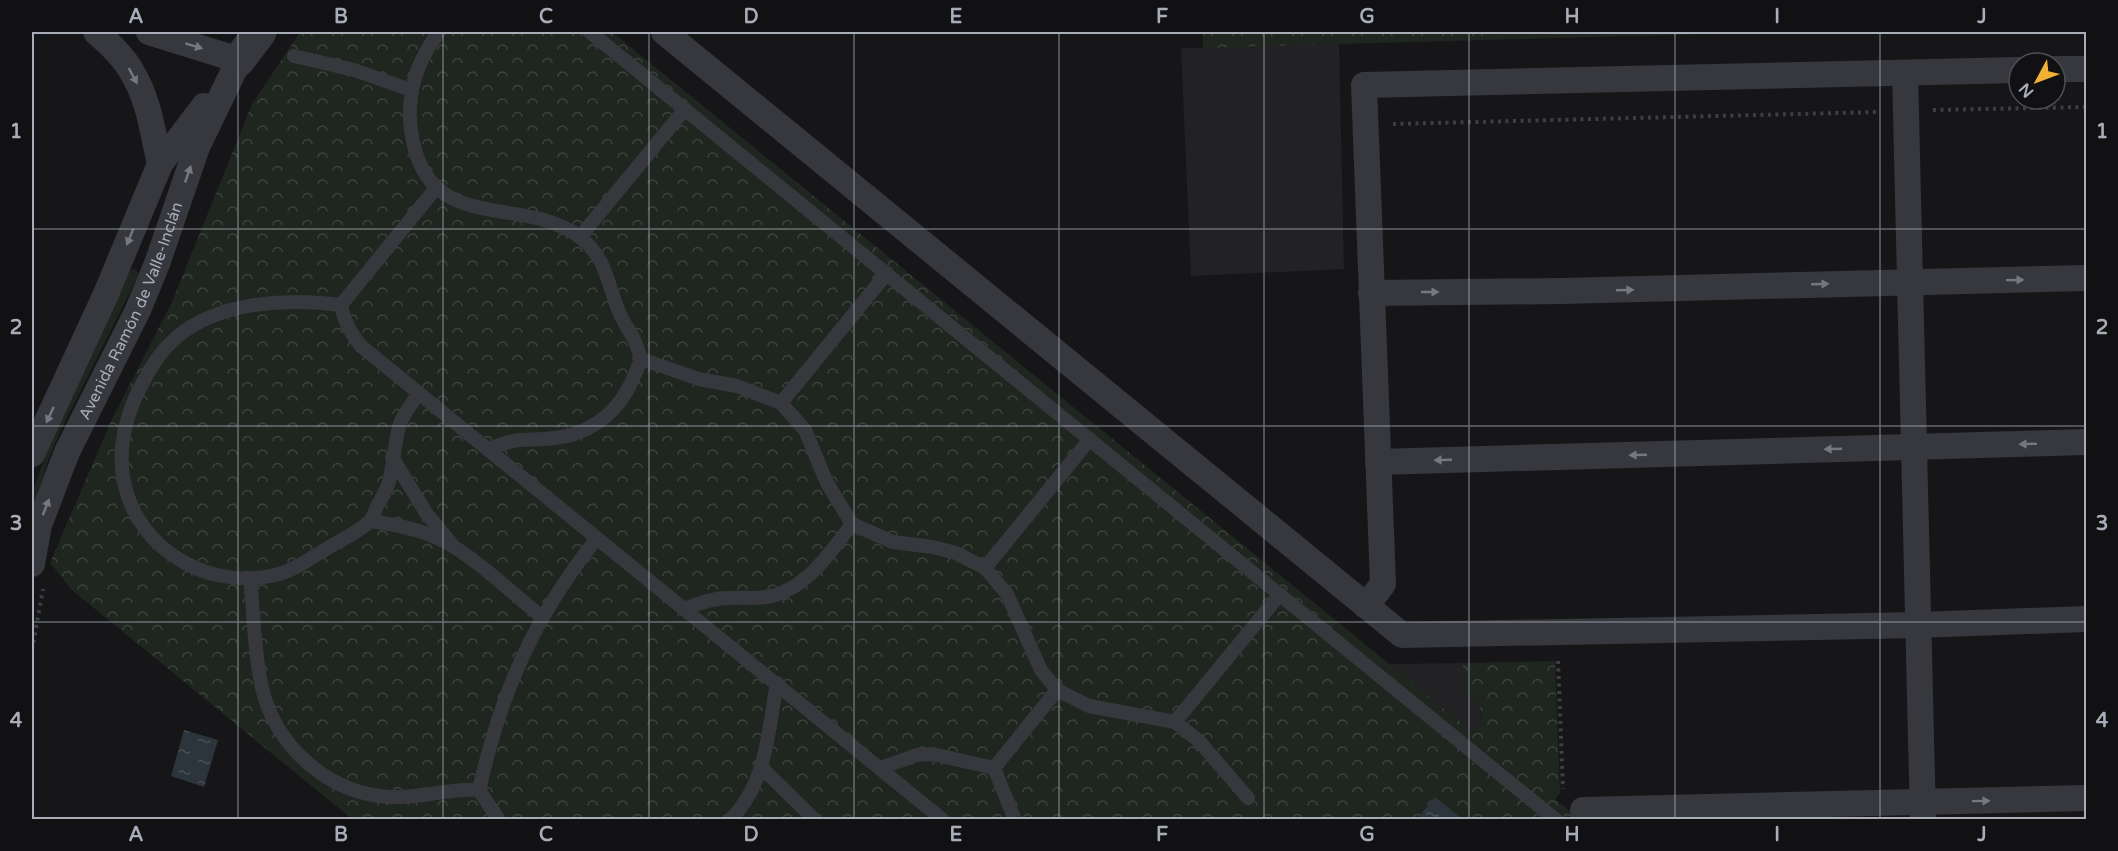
<svg xmlns="http://www.w3.org/2000/svg" width="2118" height="851" font-family="'Varela Round',sans-serif">
  <style>
    .built { fill: #222225 }
    .grass { fill: #1e261f }
    .park { fill: url(#park-crowns) }
    .water { fill: url(#water-ripples) }
    .lines { fill: none; stroke-linecap: round; stroke-linejoin: round }
    .path { stroke: #3d3f44; stroke-width: 4; stroke-dasharray: 3 4.5; stroke-linecap: butt }
    .service { stroke: #37383d; stroke-width: 14 }
    .minor { stroke: #37383d; stroke-width: 26 }
    .tertiary { stroke: #37383d; stroke-width: 33 }
    .oneway { fill: #757881 }
    .grid { fill: none; stroke: #a8adb8; stroke-width: 1.5; stroke-opacity: 0.55 }
    .labels { text-anchor: middle; dominant-baseline: central; stroke-width: 6; stroke-linejoin: round; paint-order: stroke }
    .street-label { font-size: 16px; fill: #a8adb8; stroke: #111113 }
    .neatline { fill: none; stroke: #a8adb8; stroke-width: 2 }
    .grid-label { font-size: 20px; text-anchor: middle; font-weight: bold; fill: #a8adb8 }
  </style>
  <defs>
    <pattern id="park-crowns" width="20" height="18" patternUnits="userSpaceOnUse" patternTransform="scale(1.5)"><rect width="20" height="18" fill="#1e261f"/><path d="M2 6a3 3 0 1 1 6 0M12 15a3 3 0 1 1 6 0" fill="none" stroke="#3c433d"/></pattern>
    <pattern id="water-ripples" width="26" height="14" patternUnits="userSpaceOnUse" patternTransform="scale(1.5)"><rect width="26" height="14" fill="#2c353c"/><path d="M2 4q2-2 4 0t4 0M15 11q2-2 4 0t4 0" fill="none" stroke="#485056"/></pattern>
  </defs>
  <rect width="100%" height="100%" fill="#161618"/>
  <g class="built">
    <polygon points="1339,44 1344,269 1191,276 1181,48"/>
    <polygon points="1463,663 1463,690 1480,704 1481,723 1473,732 1389,664"/>
  </g>
  <g class="grass">
    <polygon points="1483,32 1715,32 1715,34 1483,40"/>
    <polygon points="135,269 139,274 59,434 49,458 32,509 32,493 45,456 63,413 130,270"/>
  </g>
  <g class="park">
    <polygon points="300,32 612,32 1473,732 1481,723 1480,704 1463,690 1463,663 1555,661 1560,793 1555,799 1580,819 352,819 73,591 50,563 112,419 172,302 252,104"/>
    <polygon points="1203,32 1483,32 1483,40 1203,48"/>
  </g>
  <g class="water">
    <polygon points="184,730 218,740 204,787 171,776"/>
    <polygon points="1435,797 1462,819 1417,819"/>
  </g>
  <g class="lines">
    <g class="path">
      <polyline points="1933,110 2086,107"/>
      <polyline points="1393,124 1877,112"/>
      <polyline points="32,650 43,589"/>
      <polyline points="1558,661 1563,789"/>
    </g>
    <g class="service">
      <path d="M 439,32 C 417,61 406,93 411,130 C 425,239 523,192 581,238 C 608,260 607,285 620,314 C 623,321 627,327 631,334 C 636,341 638,351 641,359 L 699,379 L 737,386 L 781,403 L 805,430 L 827,483 L 852,524 L 893,542 L 933,547 L 956,553 L 985,568 L 1007,594 L 1041,670 L 1057,690 L 1089,706 L 1175,722 L 1199,741 L 1248,798"/>
      <polyline points="590,32 1556,820"/>
      <polyline points="294,56 354,70 411,90"/>
      <path d="M 436,188 L 341,305 C 344,322 351,333 361,346 L 943,820"/>
      <polyline points="580,237 685,109"/>
      <path d="M 341,305 C 289,298 219,301 177,337 C 159,352 148,372 138,392 C 127,415 120,441 122,467 C 127,541 200,590 270,576 C 290,573 306,561 323,551 C 337,542 356,534 369,522 C 373,518 375,511 377,506 C 381,499 387,490 389,482 C 394,463 394,443 400,424 C 404,413 413,402 419,393"/>
      <polyline points="781,403 887,273"/>
      <path d="M 487,449 C 498,446 509,441 519,440 C 536,439 554,440 571,435 C 610,423 628,397 641,359"/>
      <polyline points="392,457 426,513 451,543"/>
      <path d="M 370,521 C 399,525 429,531 454,547 C 484,565 514,595 542,617"/>
      <polyline points="985,568 1090,439"/>
      <path d="M 250,579 C 254,615 254,653 262,688 C 276,747 328,793 389,797 C 419,799 448,788 479,790"/>
      <path d="M 684,609 C 699,603 713,598 729,598 C 742,597 754,599 766,597 C 805,591 830,553 852,524"/>
      <polyline points="1175,722 1280,594"/>
      <polyline points="762,768 815,820"/>
      <polyline points="880,768 917,755 933,754 994,768 1057,690"/>
      <polyline points="994,768 1015,820"/>
      <path d="M 499,820 L 479,790 C 501,692 534,617 597,538"/>
      <path d="M 730,820 C 767,784 768,731 777,683"/>
    </g>
    <g class="minor">
      <path d="M 96,32 C 109,43 125,58 133,74 C 149,100 153,134 160,164"/>
      <polyline points="149,32 239,60"/>
      <polyline points="664,32 1402,635 1918,625 2086,619"/>
      <polyline points="2055,69 2086,69"/>
      <polyline points="1905,73 1923,820"/>
      <polyline points="1371,293 1561,291 2086,278"/>
      <polyline points="32,454 106,294 160,164 204,106"/>
      <polyline points="1378,462 2086,442"/>
      <path id="s1" d="M 32,564 L 39,525 L 67,452 L 138,310 L 158,261 L 197,147 L 239,60"/>
      <polyline points="1366,606 1383,584 1364,85 2019,70"/>
      <polyline points="1583,810 2086,798"/>
    </g>
    <polyline class="tertiary" points="239,60 260,32"/>
  </g>
  <defs><path id="oneway-solid" d="M-6-.8H1V-3.2L6.5 0L1 3.2V.8H-6Z" transform="scale(1.5)"/></defs>
  <g class="oneway">
    <use href="#oneway-solid" transform="translate(194 46) rotate(17)"/>
    <use href="#oneway-solid" transform="translate(133 76) rotate(62)"/>
    <use href="#oneway-solid" transform="translate(188 174) rotate(-71)"/>
    <use href="#oneway-solid" transform="translate(130 237) rotate(112)"/>
    <use href="#oneway-solid" transform="translate(2015 280) rotate(-1)"/>
    <use href="#oneway-solid" transform="translate(1820 284) rotate(-2)"/>
    <use href="#oneway-solid" transform="translate(1625 290) rotate(-2)"/>
    <use href="#oneway-solid" transform="translate(1430 292)"/>
    <use href="#oneway-solid" transform="translate(50 415) rotate(115)"/>
    <use href="#oneway-solid" transform="translate(2028 444) rotate(178)"/>
    <use href="#oneway-solid" transform="translate(1833 449) rotate(178)"/>
    <use href="#oneway-solid" transform="translate(1638 455) rotate(178)"/>
    <use href="#oneway-solid" transform="translate(1443 460) rotate(178)"/>
    <use href="#oneway-solid" transform="translate(46 507) rotate(-69)"/>
    <use href="#oneway-solid" transform="translate(1981 801) rotate(-1)"/>
  </g>
  <path class="grid" d="M 238,32 L 238,820M 443,32 L 443,820M 649,32 L 649,820M 854,32 L 854,820M 1059,32 L 1059,820M 1264,32 L 1264,820M 1469,32 L 1469,820M 1675,32 L 1675,820M 1880,32 L 1880,820M 32,229 L 2086,229M 32,426 L 2086,426M 32,622 L 2086,622"/>
  <g class="labels">
    <g class="street-label">
      <text stroke="none"><textPath href="#s1" startOffset="273">Avenida Ramón de Valle-Inclán</textPath></text>
    </g>
  </g>
  <rect width="2118" height="851" fill="none" stroke="#111113" stroke-width="66"/>
  <g transform="translate(2037 81) rotate(229)"><circle r="28" fill="#111113" stroke="#4d4f55" stroke-width="1.5"/>
  <path d="M0-4.5L10 22L0 15L-10 22Z" fill="#f2b134"/>
  <text y="-9" font-size="16" font-weight="bold" text-anchor="middle" fill="#a8adb8">N</text>
  </g>
  <rect x="33" y="33" width="2052" height="785" class="neatline"/>
  <g class="grid-label">
    <text x="136" y="23">A</text>
    <text x="341" y="23">B</text>
    <text x="546" y="23">C</text>
    <text x="751" y="23">D</text>
    <text x="956" y="23">E</text>
    <text x="1162" y="23">F</text>
    <text x="1367" y="23">G</text>
    <text x="1572" y="23">H</text>
    <text x="1777" y="23">I</text>
    <text x="1982" y="23">J</text>
    <text x="16" y="138">1</text>
    <text x="2102" y="138">1</text>
    <text x="16" y="334">2</text>
    <text x="2102" y="334">2</text>
    <text x="16" y="530">3</text>
    <text x="2102" y="530">3</text>
    <text x="16" y="727">4</text>
    <text x="2102" y="727">4</text>
    <text x="136" y="841">A</text>
    <text x="341" y="841">B</text>
    <text x="546" y="841">C</text>
    <text x="751" y="841">D</text>
    <text x="956" y="841">E</text>
    <text x="1162" y="841">F</text>
    <text x="1367" y="841">G</text>
    <text x="1572" y="841">H</text>
    <text x="1777" y="841">I</text>
    <text x="1982" y="841">J</text>
  </g>
</svg>
